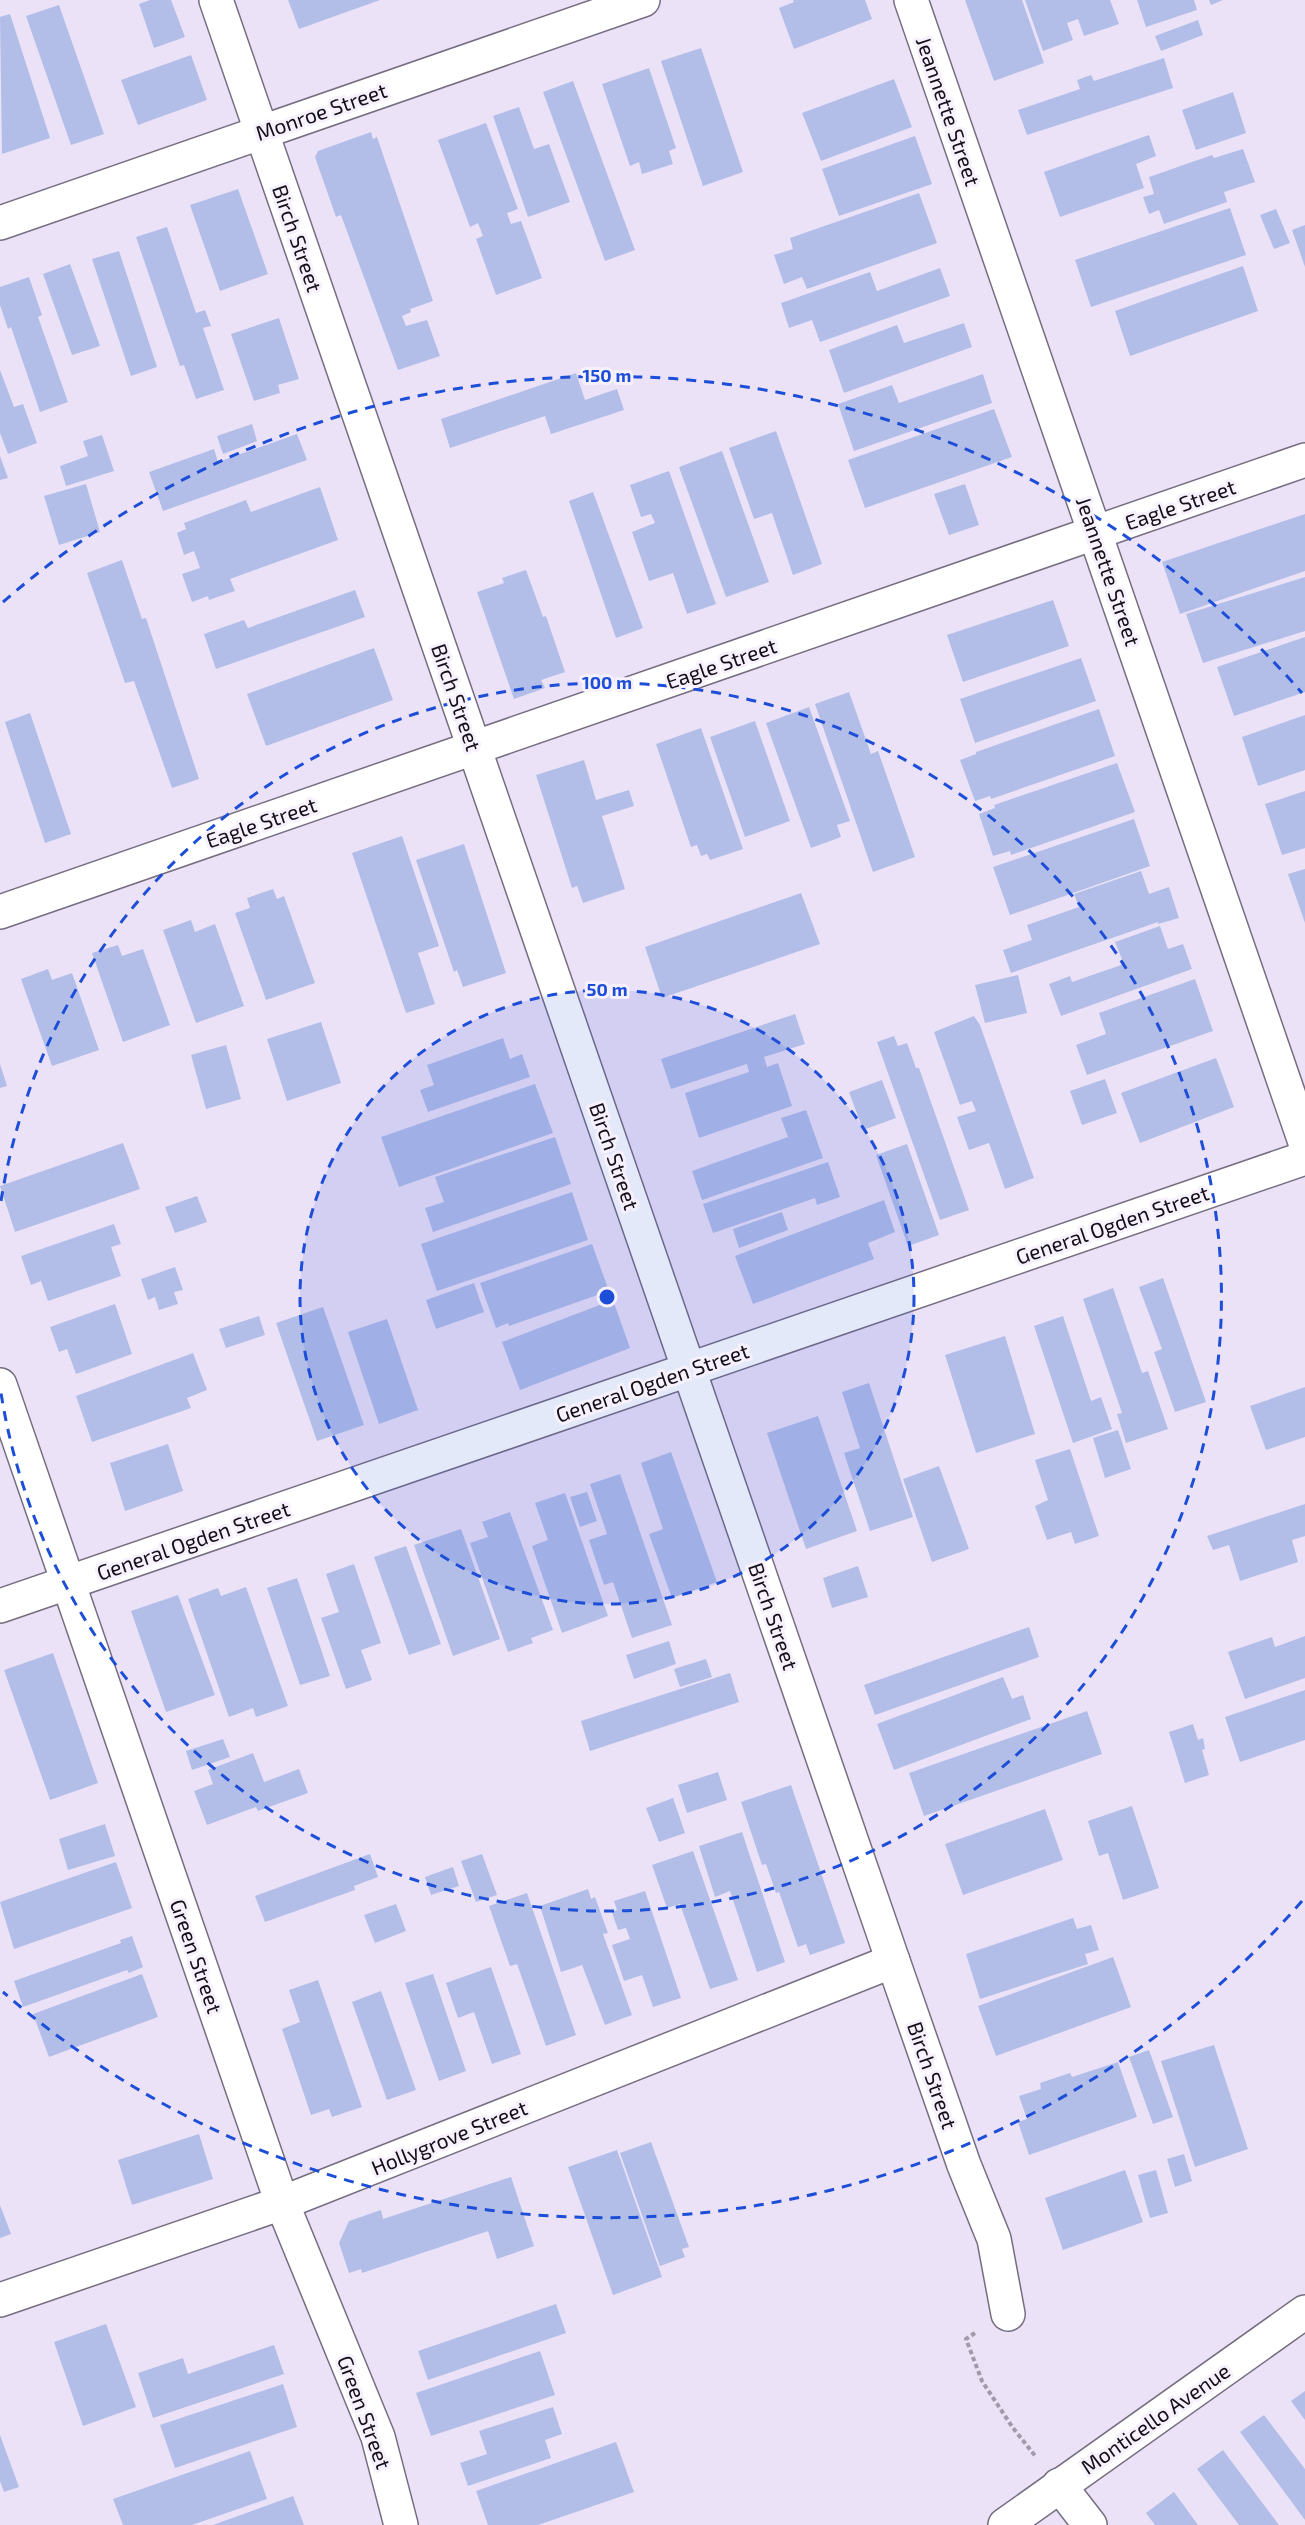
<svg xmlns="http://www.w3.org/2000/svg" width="1305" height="2525" font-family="'Exo 2',sans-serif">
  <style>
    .building { fill: #b2bee8 }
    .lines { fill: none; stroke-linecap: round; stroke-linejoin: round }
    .minor-casing { stroke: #766d80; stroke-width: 36 }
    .path { stroke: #a19aaa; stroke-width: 4; stroke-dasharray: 4.5 3; stroke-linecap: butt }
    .minor { stroke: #fff; stroke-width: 33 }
    .ring { fill: none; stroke: #1d4ed8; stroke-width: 3; stroke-dasharray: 10 8 }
    .labels { text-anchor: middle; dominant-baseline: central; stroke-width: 6; stroke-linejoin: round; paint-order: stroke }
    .street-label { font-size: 21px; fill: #120f16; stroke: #f7f1fe }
    .centre { fill: #1d4ed8; stroke: #f7f1fe; stroke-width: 3 }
    .ring-label { font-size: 18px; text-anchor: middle; font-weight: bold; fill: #1d4ed8; stroke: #f7f1fe; stroke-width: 6; stroke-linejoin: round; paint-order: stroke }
  </style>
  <rect width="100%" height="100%" fill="#ece2f7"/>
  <g class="building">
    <polygon points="150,0 171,0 185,37 154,48 139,4"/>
    <polygon points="288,0 380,0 299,29"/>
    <polygon points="793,0 865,0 872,19 794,49 779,8 794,2"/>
    <polygon points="965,0 1022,0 1044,63 994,81"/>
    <polygon points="1025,0 1110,0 1119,24 1084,36 1078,19 1067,23 1073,40 1043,51"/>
    <polygon points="1137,0 1194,0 1197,10 1146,27"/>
    <polygon points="1209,0 1223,0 1211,5"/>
    <polygon points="59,5 104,134 71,145 26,16"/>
    <polygon points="10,14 50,138 2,154 0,17"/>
    <polygon points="1198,20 1203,35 1161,51 1155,36"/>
    <polygon points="701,48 743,172 703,186 661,61"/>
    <polygon points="191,55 207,100 138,125 121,80"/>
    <polygon points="1164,58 1173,88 1027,135 1018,110 1080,89 1077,80 1091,75 1094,81"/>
    <polygon points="649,68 676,148 669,151 673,164 642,174 639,162 630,166 602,84"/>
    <polygon points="894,79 912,127 821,161 802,113"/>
    <polygon points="573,81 635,250 605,261 543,92"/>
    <polygon points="1233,92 1246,133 1196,150 1182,110"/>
    <polygon points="519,107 534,149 549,144 570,202 528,217 493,116"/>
    <polygon points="486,123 518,209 507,213 511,224 521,221 542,278 496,295 476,239 483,236 478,223 470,227 438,140"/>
    <polygon points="371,132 373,139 377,137 433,301 410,309 411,312 402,316 406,326 427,320 440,356 398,370 341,215 336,217 315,157 318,151"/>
    <polygon points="1149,135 1156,156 1136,164 1144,188 1060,217 1044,172"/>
    <polygon points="915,136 932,184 839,216 822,169"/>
    <polygon points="1243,149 1255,182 1224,192 1227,202 1164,224 1159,210 1149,214 1143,197 1154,194 1149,177 1212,155 1214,158"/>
    <polygon points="238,189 268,274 220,291 190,205"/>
    <polygon points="919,193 937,243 807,289 802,277 784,284 774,255 793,249 790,238"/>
    <polygon points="1230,208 1246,255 1091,307 1075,260"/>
    <polygon points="1276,209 1290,243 1274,249 1260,215"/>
    <polygon points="1305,225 1305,267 1292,230"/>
    <polygon points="167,227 196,313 205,310 211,326 203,328 224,390 196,399 184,365 180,366 136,237"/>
    <polygon points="119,251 157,367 131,376 92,259"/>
    <polygon points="70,264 100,346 72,355 43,274"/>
    <polygon points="1243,266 1258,311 1130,356 1115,311"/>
    <polygon points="940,268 950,296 820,342 812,320 789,328 781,303 870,272 877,291"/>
    <polygon points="29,277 42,315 38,317 68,402 40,412 11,327 8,329 0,305 0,287"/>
    <polygon points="279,318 299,379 278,385 280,393 254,401 231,334"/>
    <polygon points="964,323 972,347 844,393 829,350 897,325 904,343"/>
    <polygon points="0,370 14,407 23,404 37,443 8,454 0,433"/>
    <polygon points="576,373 585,400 617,389 624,410 551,434 545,416 450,448 441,419"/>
    <polygon points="983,374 992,403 854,451 838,404 892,385 899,403"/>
    <polygon points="994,409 1012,457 865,508 848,460"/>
    <polygon points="252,424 257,441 223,454 217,436"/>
    <polygon points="776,431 822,564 793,575 772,513 754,519 729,448"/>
    <polygon points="297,434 307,460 163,511 149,472 214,449 218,462"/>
    <polygon points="102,435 114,471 66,486 60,466 88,456 83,441"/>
    <polygon points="722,451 769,582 726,597 679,467"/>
    <polygon points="0,456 8,478 0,480"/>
    <polygon points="669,471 716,604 687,614 673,573 649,581 632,532 655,523 651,514 641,517 630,485"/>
    <polygon points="86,484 100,532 59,545 44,496"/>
    <polygon points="965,484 979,525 949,535 934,494"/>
    <polygon points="320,487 338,540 230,579 235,591 209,600 208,596 192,602 182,574 200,568 194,551 184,555 177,533 186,529 184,523 246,500 251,512"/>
    <polygon points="593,492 643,628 616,638 569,501"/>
    <polygon points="1305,514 1305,571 1180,614 1162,562"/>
    <polygon points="122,560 142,619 146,618 199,779 172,788 134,681 125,683 87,573"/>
    <polygon points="526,570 543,617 546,616 565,672 541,680 545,688 514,699 477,592 504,583 502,578"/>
    <polygon points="1305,577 1305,631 1203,663 1186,614"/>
    <polygon points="355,590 365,617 216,669 204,634 244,620 248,628"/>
    <polygon points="1053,600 1069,646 963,682 947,635"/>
    <polygon points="1305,637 1305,692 1234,716 1217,667"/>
    <polygon points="374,648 393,700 266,746 247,694"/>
    <polygon points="1081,658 1096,701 975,743 960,699"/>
    <polygon points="849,692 871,754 878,751 915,857 873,872 815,704"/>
    <polygon points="809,707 850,821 837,825 841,837 811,848 766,723"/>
    <polygon points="1099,709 1115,756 991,799 990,796 975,801 960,760 976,754 976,752"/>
    <polygon points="30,713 71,834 45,843 5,722"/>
    <polygon points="1305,715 1305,770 1258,786 1242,737"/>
    <polygon points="755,721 790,821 745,837 710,737"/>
    <polygon points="701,728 743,849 710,860 707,854 701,856 697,845 691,847 656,744"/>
    <polygon points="584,760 596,800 629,790 634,806 602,816 625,889 583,903 577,886 572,888 536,775"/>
    <polygon points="1117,763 1135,812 1011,855 1010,851 993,856 979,814 995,808 994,805"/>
    <polygon points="1305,791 1305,848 1282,855 1265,804"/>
    <polygon points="1134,819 1150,866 1010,915 993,867"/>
    <polygon points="402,836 439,946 418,953 435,1004 406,1013 352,853"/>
    <polygon points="464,844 506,973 463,987 457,970 454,972 416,860"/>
    <polygon points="1305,869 1305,923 1288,874"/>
    <polygon points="1141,871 1149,894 1169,887 1179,918 1158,924 1158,922 1011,973 1003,950 1032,940 1027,925 1079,907 1074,894"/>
    <polygon points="273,889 277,899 284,896 315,983 266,1000 235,913 250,908 247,898"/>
    <polygon points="801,893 820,944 662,998 645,947"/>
    <polygon points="191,920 195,932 215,924 244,1006 196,1023 163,930"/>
    <polygon points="1160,926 1168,949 1183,944 1192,969 1061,1016 1049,984 1070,976 1072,982 1124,964 1115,942"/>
    <polygon points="118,945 122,956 143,949 170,1025 123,1042 92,953"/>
    <polygon points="48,969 52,980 72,973 99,1050 52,1066 21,979"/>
    <polygon points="1018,975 1027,1013 985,1023 975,985"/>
    <polygon points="1195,979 1213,1031 1087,1075 1076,1045 1106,1034 1099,1013"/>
    <polygon points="795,1014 805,1044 764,1057 767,1067 778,1063 792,1106 699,1138 685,1093 749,1072 747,1064 671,1089 661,1059"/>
    <polygon points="974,1016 980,1025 1034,1178 1005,1189 989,1143 969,1150 957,1117 976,1111 972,1101 960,1105 934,1032"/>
    <polygon points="321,1022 341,1083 287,1101 267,1039"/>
    <polygon points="894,1036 898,1046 907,1043 916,1068 919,1068 969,1210 940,1220 877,1042"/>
    <polygon points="503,1038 510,1059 522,1054 530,1077 428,1112 420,1090 434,1085 427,1065"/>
    <polygon points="226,1045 241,1099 206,1109 191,1055"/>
    <polygon points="1216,1058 1234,1107 1140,1143 1121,1093"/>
    <polygon points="0,1064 7,1086 0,1088"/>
    <polygon points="1105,1079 1117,1113 1082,1125 1070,1091"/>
    <polygon points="882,1080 896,1118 863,1130 849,1092"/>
    <polygon points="535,1084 553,1133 399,1187 381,1137"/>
    <polygon points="806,1110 823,1158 702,1200 692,1171 788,1137 781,1118"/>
    <polygon points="555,1137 571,1184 433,1232 425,1208 444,1202 435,1177"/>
    <polygon points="123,1143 140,1189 15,1232 0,1186"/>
    <polygon points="907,1144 939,1235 908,1246 876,1155"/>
    <polygon points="828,1162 840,1197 817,1205 815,1198 713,1233 703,1204"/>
    <polygon points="572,1192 588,1240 437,1291 421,1244"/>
    <polygon points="197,1196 207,1222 175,1233 165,1207"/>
    <polygon points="884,1200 895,1232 868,1243 874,1259 753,1304 735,1256"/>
    <polygon points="782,1212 788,1230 739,1248 733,1229"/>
    <polygon points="114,1224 121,1244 111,1247 121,1276 48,1301 41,1281 31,1285 21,1256"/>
    <polygon points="592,1244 609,1291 509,1326 508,1323 496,1328 480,1283"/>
    <polygon points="175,1267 183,1290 174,1292 178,1304 159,1310 155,1297 148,1300 141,1279"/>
    <polygon points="1163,1278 1206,1402 1175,1412 1154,1352 1162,1349 1139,1287"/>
    <polygon points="474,1283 484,1312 436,1329 426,1300"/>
    <polygon points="1113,1288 1142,1373 1148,1371 1168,1429 1126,1443 1117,1414 1122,1413 1083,1299"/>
    <polygon points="613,1300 630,1348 520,1390 502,1342"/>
    <polygon points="115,1304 132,1354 76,1374 67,1349 59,1352 50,1327"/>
    <polygon points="323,1307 364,1425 317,1441 276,1323"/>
    <polygon points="259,1316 265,1335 226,1348 219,1329"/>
    <polygon points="1063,1316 1091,1401 1101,1397 1112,1429 1073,1443 1034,1326"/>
    <polygon points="387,1319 418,1410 379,1424 348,1332"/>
    <polygon points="1005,1336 1035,1434 976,1453 945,1355"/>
    <polygon points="193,1353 207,1390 187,1398 191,1408 92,1442 76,1396"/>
    <polygon points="869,1383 913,1517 870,1531 844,1453 860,1448 842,1392"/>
    <polygon points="1305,1387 1305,1437 1266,1450 1250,1406"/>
    <polygon points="818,1416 857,1531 806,1549 767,1433"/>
    <polygon points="1118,1430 1131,1469 1105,1478 1093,1438"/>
    <polygon points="168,1444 183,1491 125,1511 110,1463"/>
    <polygon points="1070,1449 1099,1536 1075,1544 1071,1532 1047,1540 1035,1506 1048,1500 1035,1460"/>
    <polygon points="671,1452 717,1582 672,1598 649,1534 663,1529 641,1463"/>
    <polygon points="939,1466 969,1549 932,1562 903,1479"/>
    <polygon points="620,1474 672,1625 632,1638 613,1582 604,1585 589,1540 607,1534 590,1484"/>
    <polygon points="587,1492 597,1521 580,1527 570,1497"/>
    <polygon points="565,1493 608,1616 562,1633 532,1546 548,1540 535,1503"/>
    <polygon points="1305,1504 1305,1536 1292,1540 1298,1562 1240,1581 1229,1545 1213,1550 1207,1536"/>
    <polygon points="510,1512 553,1630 531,1638 533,1643 508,1652 470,1543 488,1537 482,1522"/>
    <polygon points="461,1529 500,1639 453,1656 414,1545"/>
    <polygon points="406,1546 441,1644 409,1655 374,1557"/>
    <polygon points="354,1564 381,1643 361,1650 372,1680 346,1689 321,1618 339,1612 326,1574"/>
    <polygon points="858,1566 868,1597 832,1608 823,1578"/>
    <polygon points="297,1578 330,1676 300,1685 267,1588"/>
    <polygon points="246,1587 288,1706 256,1717 253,1708 229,1717 188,1599 218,1588 221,1596"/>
    <polygon points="178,1595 215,1695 166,1712 131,1611"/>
    <polygon points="1029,1627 1039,1657 875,1715 864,1685"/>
    <polygon points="1305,1636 1305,1678 1245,1699 1228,1652 1272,1637 1275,1647"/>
    <polygon points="669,1641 676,1664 634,1679 626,1655"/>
    <polygon points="53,1653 98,1783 50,1800 4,1670"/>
    <polygon points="706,1659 712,1677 680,1687 674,1669"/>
    <polygon points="730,1673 739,1702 590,1751 581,1721"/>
    <polygon points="1003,1677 1012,1699 1023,1695 1031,1719 894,1770 877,1724"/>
    <polygon points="1305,1690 1305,1740 1240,1762 1225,1717"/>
    <polygon points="1087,1711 1102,1754 924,1816 909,1773"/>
    <polygon points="1193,1724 1198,1740 1203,1738 1205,1749 1202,1750 1209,1775 1185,1783 1169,1732"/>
    <polygon points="223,1739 230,1757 192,1770 186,1751"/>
    <polygon points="253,1753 264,1782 299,1769 308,1793 258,1811 256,1807 207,1825 194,1791 213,1784 208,1770"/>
    <polygon points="718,1772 727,1800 687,1813 678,1785"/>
    <polygon points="791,1785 845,1943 810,1955 806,1944 798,1947 779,1892 776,1893 766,1864 762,1865 741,1802"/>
    <polygon points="673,1798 685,1833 659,1842 646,1808"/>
    <polygon points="1132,1806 1159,1888 1123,1900 1108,1853 1099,1856 1088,1821"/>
    <polygon points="1045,1809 1063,1860 963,1895 945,1844"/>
    <polygon points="105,1824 115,1856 68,1870 59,1839"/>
    <polygon points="742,1832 785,1962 757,1972 730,1891 715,1897 699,1846"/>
    <polygon points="693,1851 738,1980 710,1989 680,1904 667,1908 652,1865"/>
    <polygon points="370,1854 378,1877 354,1886 355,1890 265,1922 255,1896"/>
    <polygon points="482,1854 497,1895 476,1902 461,1861"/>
    <polygon points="116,1862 132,1908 14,1949 0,1902"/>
    <polygon points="453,1867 459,1886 431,1895 425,1877"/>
    <polygon points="588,1889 591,1899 595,1897 608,1933 603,1934 632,2015 605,2025 582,1965 561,1972 540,1906"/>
    <polygon points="645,1891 681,1998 653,2007 642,1975 624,1981 612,1945 630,1939 626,1928 618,1930 612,1912 617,1910 614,1901"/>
    <polygon points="527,1893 576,2035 546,2046 517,1964 510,1966 489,1906"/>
    <polygon points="396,1904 406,1931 375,1943 364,1915"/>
    <polygon points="1073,1918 1077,1929 1091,1925 1099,1950 1085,1954 1088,1964 980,1999 966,1954"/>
    <polygon points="132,1936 143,1967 129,1973 127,1970 23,2007 14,1981 121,1943 120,1940"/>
    <polygon points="1113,1957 1131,2007 996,2056 978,2006"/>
    <polygon points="491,1967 521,2054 492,2064 474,2012 458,2018 446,1983"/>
    <polygon points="142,1974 158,2017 49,2057 33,2014"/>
    <polygon points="433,1974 466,2071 439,2081 405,1983"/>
    <polygon points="318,1980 362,2107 332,2117 329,2109 311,2115 282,2029 300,2022 289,1990"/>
    <polygon points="381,1991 416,2090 387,2100 352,2002"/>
    <polygon points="1214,2045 1248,2149 1195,2167 1161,2061"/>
    <polygon points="1149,2050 1173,2117 1153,2124 1129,2057"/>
    <polygon points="1118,2062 1137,2117 1029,2155 1018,2122 1027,2119 1019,2096 1041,2089 1040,2083 1070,2073 1072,2077"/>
    <polygon points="199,2134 213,2179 132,2205 118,2160"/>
    <polygon points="651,2142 689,2247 682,2249 685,2257 660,2266 620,2153"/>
    <polygon points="617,2150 662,2277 613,2295 568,2167"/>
    <polygon points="1184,2154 1192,2181 1175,2187 1167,2159"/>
    <polygon points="1125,2170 1143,2222 1063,2250 1045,2198"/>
    <polygon points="1156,2170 1168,2213 1150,2218 1138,2175"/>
    <polygon points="511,2177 534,2246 497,2259 488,2231 362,2273 361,2269 349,2273 339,2243 349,2221 381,2210 383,2219"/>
    <polygon points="0,2205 11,2234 0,2238"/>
    <polygon points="556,2304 566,2333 428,2380 418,2351"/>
    <polygon points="106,2324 136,2407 83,2426 54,2342"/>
    <polygon points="274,2345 284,2374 153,2418 138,2373 183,2358 188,2374"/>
    <polygon points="540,2351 555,2395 431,2436 416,2393"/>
    <polygon points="283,2384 297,2427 175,2468 160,2425"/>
    <polygon points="1305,2391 1305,2420 1291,2401"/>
    <polygon points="553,2407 562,2434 545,2440 551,2458 468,2486 460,2463 487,2454 479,2431"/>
    <polygon points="1264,2415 1305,2469 1305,2520 1240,2432"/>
    <polygon points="0,2435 19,2487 4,2492 0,2481"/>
    <polygon points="616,2442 634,2492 538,2525 488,2525 476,2491"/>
    <polygon points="1223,2450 1279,2525 1239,2525 1197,2469"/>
    <polygon points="250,2451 267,2499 192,2525 123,2525 113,2499"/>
    <polygon points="1174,2492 1198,2525 1155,2525 1146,2513"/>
    <polygon points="293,2496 304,2525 213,2525"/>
  </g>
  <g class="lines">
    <g class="minor-casing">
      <g id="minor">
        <polyline points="216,0 893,1961 964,2165 994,2239 1008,2314"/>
        <polyline points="911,0 1305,1142"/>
        <polyline points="0,223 643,0"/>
        <polyline points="0,912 1305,460"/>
        <polyline points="0,1385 282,2203 378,2437 401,2525"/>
        <polyline points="0,1606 1305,1158"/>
        <polyline points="0,2300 282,2203 893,1961"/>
        <polyline points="1059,2485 1090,2525"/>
        <polyline points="1005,2525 1305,2312"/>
      </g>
    </g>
    <polyline class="path" points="975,2333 966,2339 982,2381 1013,2428 1036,2457"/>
    <use href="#minor" class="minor"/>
  </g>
  <circle cx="607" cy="1297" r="307" fill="#1d4ed8" fill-opacity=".12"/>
  <g class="ring">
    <circle cx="607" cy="1297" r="307"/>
    <path d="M1 1201A614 614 0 1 1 1 1393"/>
    <path d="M1302 1901A921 921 0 0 1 3 1992M3 602A921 921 0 0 1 1302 693"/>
  </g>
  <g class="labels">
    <g class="street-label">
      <text transform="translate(321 111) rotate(-19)">Monroe Street</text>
      <text transform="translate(949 111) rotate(71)">Jeannette Street</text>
      <text transform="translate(298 238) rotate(71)">Birch Street</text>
      <text transform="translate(1180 504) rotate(-19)">Eagle Street</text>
      <text transform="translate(1109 571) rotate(71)">Jeannette Street</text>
      <text transform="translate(721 663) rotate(-19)">Eagle Street</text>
      <text transform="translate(457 697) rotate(71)">Birch Street</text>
      <text transform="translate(261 822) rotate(-19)">Eagle Street</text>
      <text transform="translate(615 1156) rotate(71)">Birch Street</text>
      <text transform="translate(1112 1224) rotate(-19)">General Ogden Street</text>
      <text transform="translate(652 1382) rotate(-19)">General Ogden Street</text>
      <text transform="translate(193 1540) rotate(-19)">General Ogden Street</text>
      <text transform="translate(774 1616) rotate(71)">Birch Street</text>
      <text transform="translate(197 1956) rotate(71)">Green Street</text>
      <text transform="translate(933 2075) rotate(71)">Birch Street</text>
      <text transform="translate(449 2137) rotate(-22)">Hollygrove Street</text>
      <text transform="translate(365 2412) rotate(70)">Green Street</text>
      <text transform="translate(1155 2418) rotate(-35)">Monticello Avenue</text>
    </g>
  </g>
  <circle cx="607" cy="1297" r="9" class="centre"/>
  <g class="ring-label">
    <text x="607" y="382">150 m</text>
    <text x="607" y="689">100 m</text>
    <text x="607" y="996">50 m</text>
  </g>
</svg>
